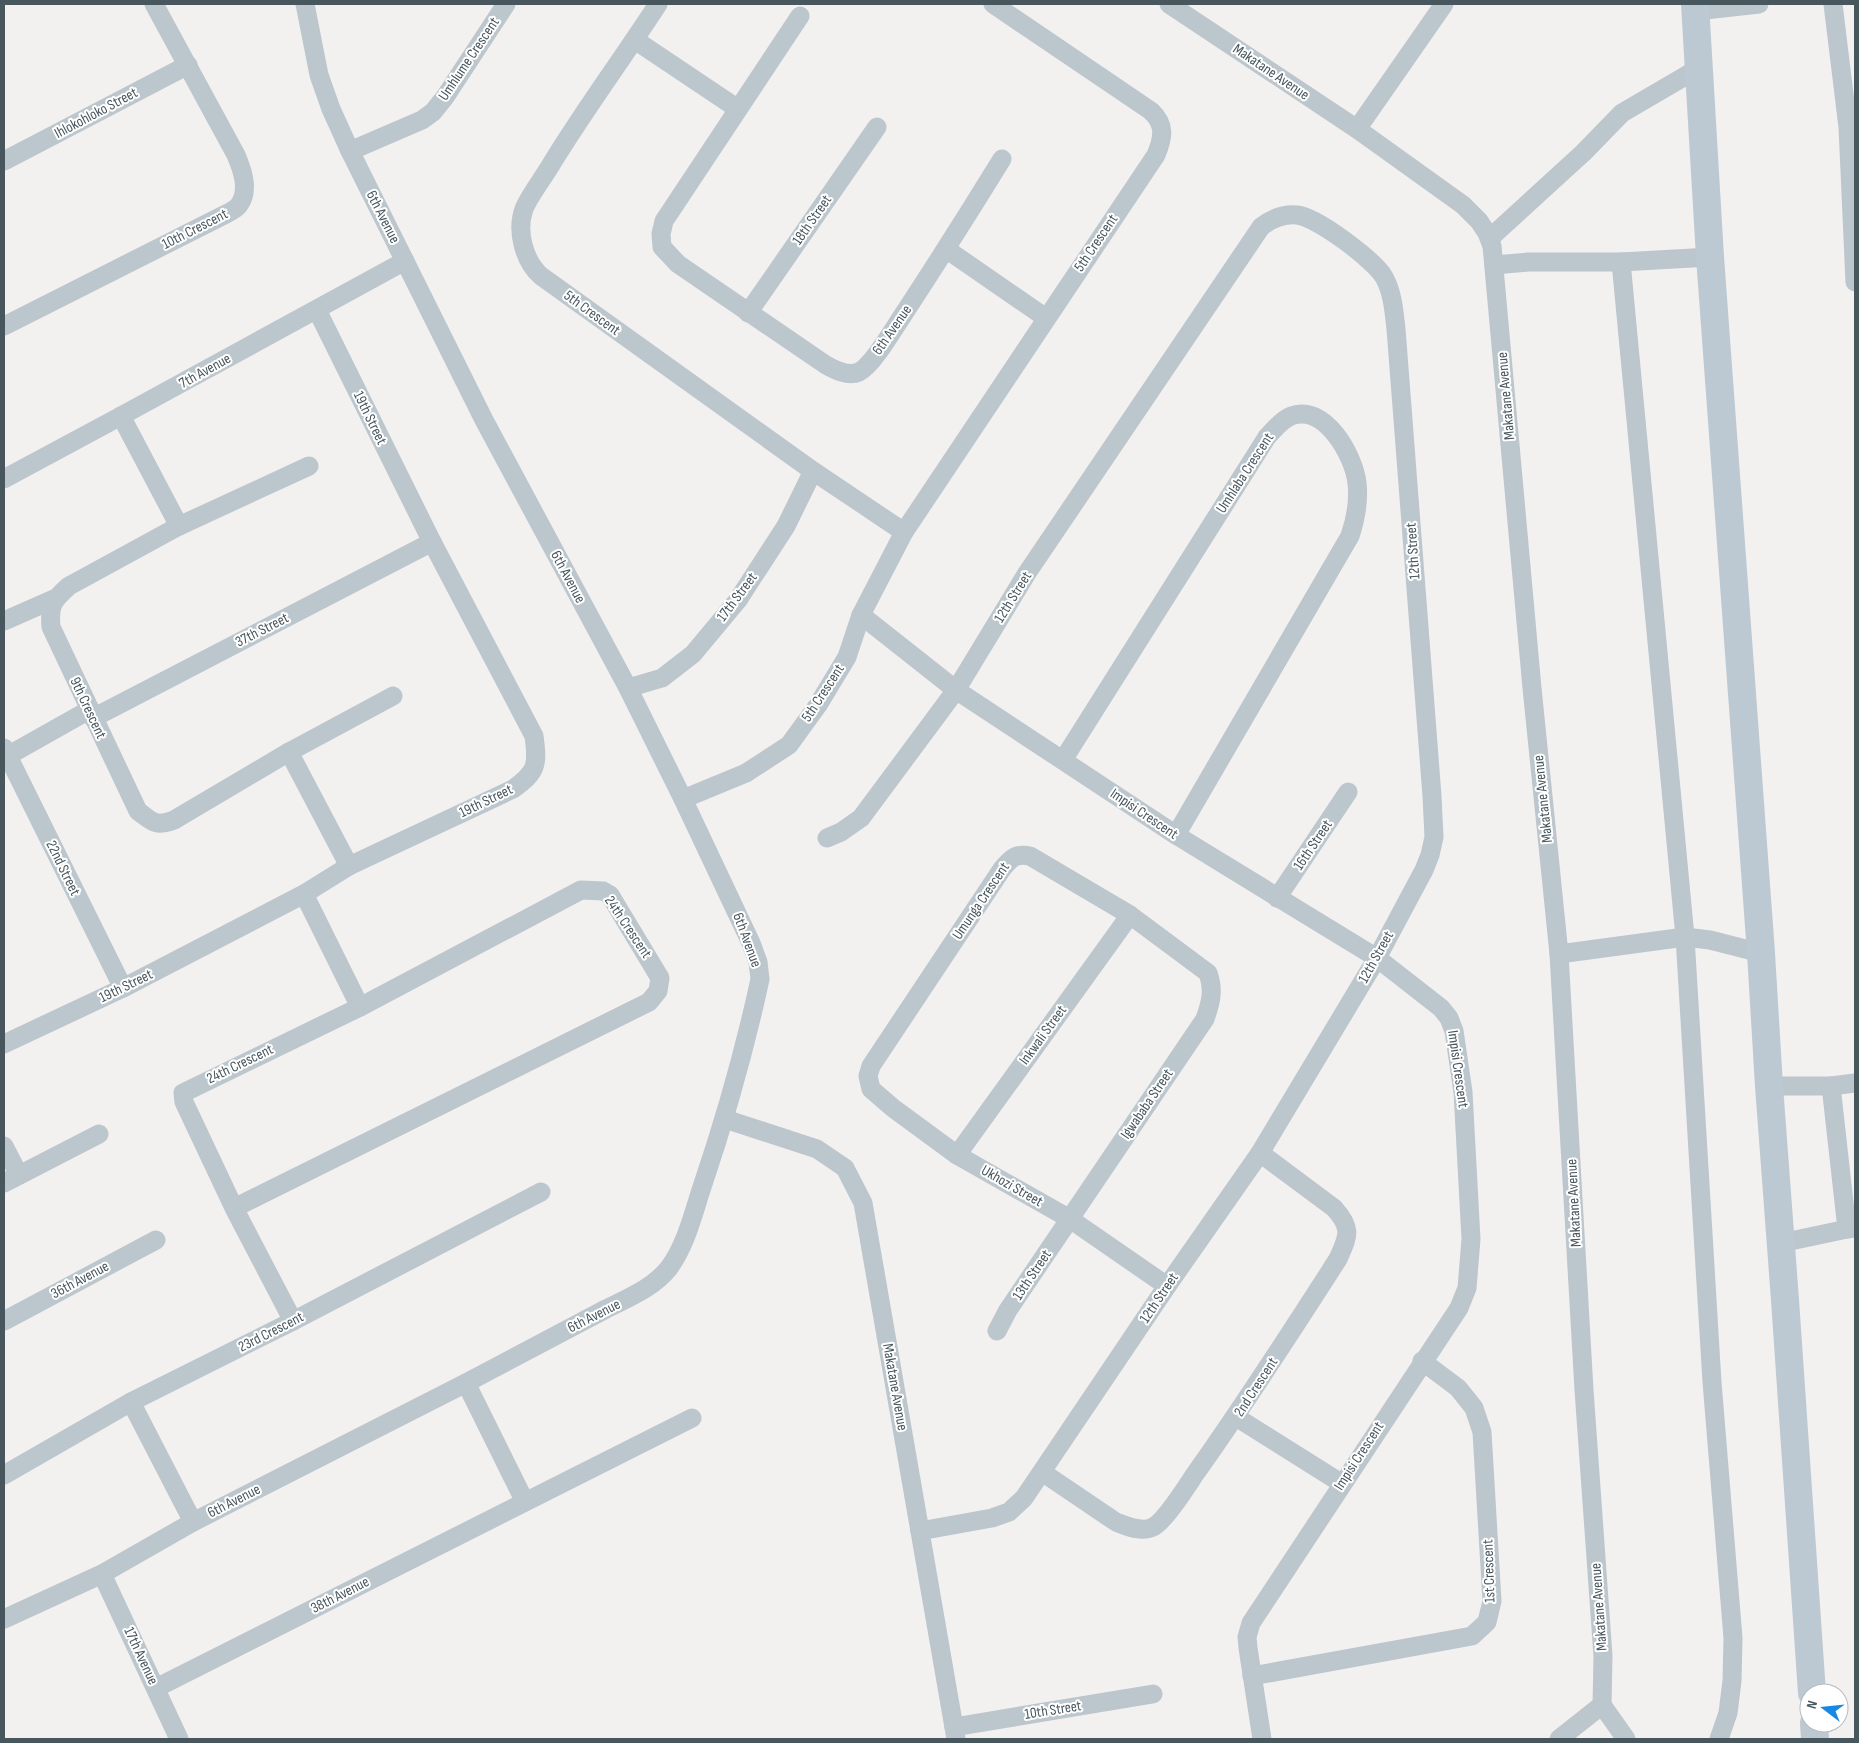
<svg xmlns="http://www.w3.org/2000/svg" width="1859" height="1743" font-family="'Sofia Sans Condensed',sans-serif">
  <style>
    .lines { fill: none; stroke-linecap: round; stroke-linejoin: round }
    .minor { stroke: #bcc6cd; stroke-width: 19 }
    .secondary { stroke: #bcc9d2; stroke-width: 28 }
    .labels { text-anchor: middle; dominant-baseline: central; stroke-width: 4; stroke-linejoin: round; paint-order: stroke }
    .street-label { font-size: 15px; fill: #48565e; stroke: #fff }
  </style>
  <rect width="100%" height="100%" fill="#f3f0f0"/>
  <g class="lines">
    <g class="minor">
      <path d="M 658,4 C 623,58 585,109 552,163 C 544,177 529,196 524,209 C 516,231 524,261 541,276 L 813,471 L 904,532"/>
      <polyline points="1169,4 1357,129 1463,205 1479,221 1487,233 1492,246 1532,688 1559,954 1584,1390 1603,1656 1602,1705 1559,1739"/>
      <polyline points="1833,4 1848,127 1855,282"/>
      <polyline points="1696,11 1759,4"/>
      <path d="M 800,16 L 664,221 L 661,234 L 662,247 L 678,264 L 826,365 C 835,370 848,377 859,372 C 873,365 894,328 903,315 C 937,263 970,211 1002,159"/>
      <polyline points="635,40 738,109"/>
      <polyline points="1357,129 1444,4"/>
      <polyline points="350,151 422,120 433,112 445,97 506,4"/>
      <polyline points="4,161 188,65"/>
      <polyline points="1490,238 1583,153 1622,113 1699,68"/>
      <polyline points="946,249 1046,318"/>
      <polyline points="1621,262 1685,937 1712,1382 1733,1638 1732,1681 1728,1713 1719,1739"/>
      <polyline points="1494,265 1528,262 1621,262 1710,257"/>
      <polyline points="748,313 877,127"/>
      <path d="M 4,326 L 226,214 C 230,212 237,208 239,205 C 250,190 242,169 236,155 L 154,4"/>
      <polyline points="121,416 179,526"/>
      <path d="M 309,466 L 179,526 L 69,586 C 53,600 49,605 51,627 L 138,811 C 153,822 155,827 174,820 L 289,752 L 393,696"/>
      <polyline points="4,479 121,416 405,261"/>
      <polyline points="861,615 956,690 1176,835 1377,958 1441,1008 1449,1018 1454,1031 1463,1092 1471,1239 1467,1288 1459,1308 1251,1623 1247,1637 1248,1648 1262,1739"/>
      <polyline points="4,621 54,599"/>
      <polyline points="628,688 662,678 693,654 738,600 786,526 813,471"/>
      <polyline points="93,718 432,542"/>
      <polyline points="4,748 123,988"/>
      <polyline points="289,752 349,866"/>
      <polyline points="4,758 89,710"/>
      <path d="M 1063,760 L 1267,437 C 1274,430 1281,420 1291,416 C 1325,403 1354,456 1357,483 C 1359,501 1356,518 1350,536 L 1176,835"/>
      <path d="M 683,799 L 746,773 L 789,745 L 818,705 L 847,657 L 861,615 L 904,532 L 1156,155 C 1163,138 1166,125 1151,111 L 993,4"/>
      <path d="M 827,838 L 841,832 L 861,818 L 956,690 L 1027,573 L 1261,227 C 1271,219 1284,214 1297,215 C 1317,217 1374,260 1384,277 C 1393,293 1394,312 1396,329 L 1432,796 L 1434,837 L 1430,855 L 1424,870 L 1377,958 L 1260,1153 L 1167,1286 L 1024,1498 L 1009,1512 L 992,1518 L 920,1531"/>
      <polyline points="304,894 360,1007"/>
      <polyline points="1277,898 1348,792"/>
      <polyline points="1559,954 1685,937 1710,940 1761,953"/>
      <path d="M 4,1044 L 123,988 L 304,894 L 349,866 L 513,789 C 537,772 538,765 534,736 L 432,542 L 317,310"/>
      <polyline points="1769,1086 1831,1086 1855,1083"/>
      <polyline points="1831,1086 1847,1229 1855,1228"/>
      <polyline points="725,1119 817,1149 845,1168 863,1203 956,1739"/>
      <polyline points="4,1146 19,1175"/>
      <polyline points="957,1155 1130,915"/>
      <polyline points="4,1183 99,1134"/>
      <polyline points="234,1208 649,1002 658,991 660,978 610,895 603,891 581,890 360,1007 183,1093 184,1102 234,1208 293,1321"/>
      <polyline points="1781,1243 1847,1229"/>
      <polyline points="4,1321 156,1240"/>
      <path d="M 997,1331 L 1008,1310 L 1205,1019 C 1211,1002 1214,990 1208,973 L 1130,915 L 1030,856 C 1016,853 1011,858 1002,869 L 871,1066 L 868,1076 L 871,1089 L 893,1108 L 957,1155 L 1070,1219 L 1167,1286"/>
      <polyline points="466,1383 525,1502"/>
      <polyline points="131,1402 193,1522"/>
      <polyline points="1236,1417 1341,1483"/>
      <path d="M 1042,1472 L 1116,1522 C 1126,1526 1142,1533 1153,1527 C 1165,1521 1187,1486 1195,1474 C 1245,1404 1291,1332 1338,1259 C 1348,1236 1353,1229 1334,1208 L 1260,1153"/>
      <polyline points="4,1475 131,1402 293,1321 541,1192"/>
      <polyline points="102,1574 179,1739"/>
      <path d="M 4,1619 L 102,1574 L 193,1522 L 466,1383 L 606,1309 C 628,1298 653,1288 669,1268 C 686,1245 693,1214 702,1187 C 725,1119 745,1049 760,979 L 758,962 L 751,943 L 683,799 L 628,688 L 484,420 L 350,151 L 331,109 L 319,75 L 305,4"/>
      <polyline points="1252,1676 1472,1636 1487,1622 1492,1601 1482,1432 1474,1408 1458,1388 1422,1361"/>
      <polyline points="156,1688 692,1418"/>
      <polyline points="1602,1705 1626,1739"/>
      <polyline points="954,1727 1153,1694"/>
    </g>
    <g class="secondary">
      <polyline points="1695,4 1710,257 1761,953 1769,1086 1785,1300 1812,1693"/>
      <polyline points="1814,1723 1815,1739"/>
    </g>
  </g>
  <g class="labels">
    <g class="street-label">
      <text transform="translate(469 59) rotate(-56)">Umhlume Crescent</text>
      <text transform="translate(1271 72) rotate(34)">Makatane Avenue</text>
      <text transform="translate(96 113) rotate(-28)">Ihlokohloko Street</text>
      <text transform="translate(383 217) rotate(63)">6th Avenue</text>
      <text transform="translate(812 220) rotate(-55)">18th Street</text>
      <text transform="translate(195 229) rotate(-27)">10th Crescent</text>
      <text transform="translate(1096 243) rotate(-56)">5th Crescent</text>
      <text transform="translate(592 313) rotate(36)">5th Crescent</text>
      <text transform="translate(892 330) rotate(-55)">6th Avenue</text>
      <text transform="translate(205 371) rotate(-29)">7th Avenue</text>
      <text transform="translate(1506 396) rotate(-95)">Makatane Avenue</text>
      <text transform="translate(370 418) rotate(64)">19th Street</text>
      <text transform="translate(1245 473) rotate(-57)">Umhlaba Crescent</text>
      <text transform="translate(1413 551) rotate(-94)">12th Street</text>
      <text transform="translate(568 577) rotate(62)">6th Avenue</text>
      <text transform="translate(737 597) rotate(-53)">17th Street</text>
      <text transform="translate(1013 597) rotate(-58)">12th Street</text>
      <text transform="translate(262 630) rotate(-27)">37th Street</text>
      <text transform="translate(823 693) rotate(-57)">5th Crescent</text>
      <text transform="translate(88 708) rotate(65)">9th Crescent</text>
      <text transform="translate(1543 799) rotate(-96)">Makatane Avenue</text>
      <text transform="translate(486 801) rotate(-26)">19th Street</text>
      <text transform="translate(1144 814) rotate(34)">Impisi Crescent</text>
      <text transform="translate(1313 845) rotate(-56)">16th Street</text>
      <text transform="translate(63 868) rotate(64)">22nd Street</text>
      <text transform="translate(981 901) rotate(-56)">Umunga Crescent</text>
      <text transform="translate(628 927) rotate(56)">24th Crescent</text>
      <text transform="translate(747 940) rotate(70)">6th Avenue</text>
      <text transform="translate(1376 957) rotate(-61)">12th Street</text>
      <text transform="translate(126 986) rotate(-26)">19th Street</text>
      <text transform="translate(1043 1035) rotate(-54)">Inkwali Street</text>
      <text transform="translate(240 1064) rotate(-26)">24th Crescent</text>
      <text transform="translate(1458 1069) rotate(82)">Impisi Crescent</text>
      <text transform="translate(1147 1104) rotate(-56)">Igwababa Street</text>
      <text transform="translate(1012 1186) rotate(30)">Ukhozi Street</text>
      <text transform="translate(1574 1203) rotate(-93)">Makatane Avenue</text>
      <text transform="translate(1032 1275) rotate(-56)">13th Street</text>
      <text transform="translate(80 1280) rotate(-28)">36th Avenue</text>
      <text transform="translate(1159 1298) rotate(-56)">12th Street</text>
      <text transform="translate(594 1316) rotate(-27)">6th Avenue</text>
      <text transform="translate(271 1332) rotate(-27)">23rd Crescent</text>
      <text transform="translate(895 1387) rotate(80)">Makatane Avenue</text>
      <text transform="translate(1256 1387) rotate(-57)">2nd Crescent</text>
      <text transform="translate(1359 1456) rotate(-57)">Impisi Crescent</text>
      <text transform="translate(234 1501) rotate(-27)">6th Avenue</text>
      <text transform="translate(1489 1571) rotate(-92)">1st Crescent</text>
      <text transform="translate(340 1595) rotate(-27)">38th Avenue</text>
      <text transform="translate(1599 1607) rotate(-94)">Makatane Avenue</text>
      <text transform="translate(141 1656) rotate(65)">17th Avenue</text>
      <text transform="translate(1053 1710) rotate(-9)">10th Street</text>
    </g>
  </g>
  <rect width="1859" height="1743" fill="none" stroke="#48565e" stroke-width="10"/>
  <g transform="translate(1824 1708) rotate(286)"><circle r="24" fill="#ffffff" stroke="#b6bbbf"/>
  <path d="M0-4L9 19L0 12L-9 19Z" fill="#1788e5"/>
  <text y="-8" font-size="14" font-weight="bold" text-anchor="middle" fill="#48565e">N</text>
  </g>
</svg>
